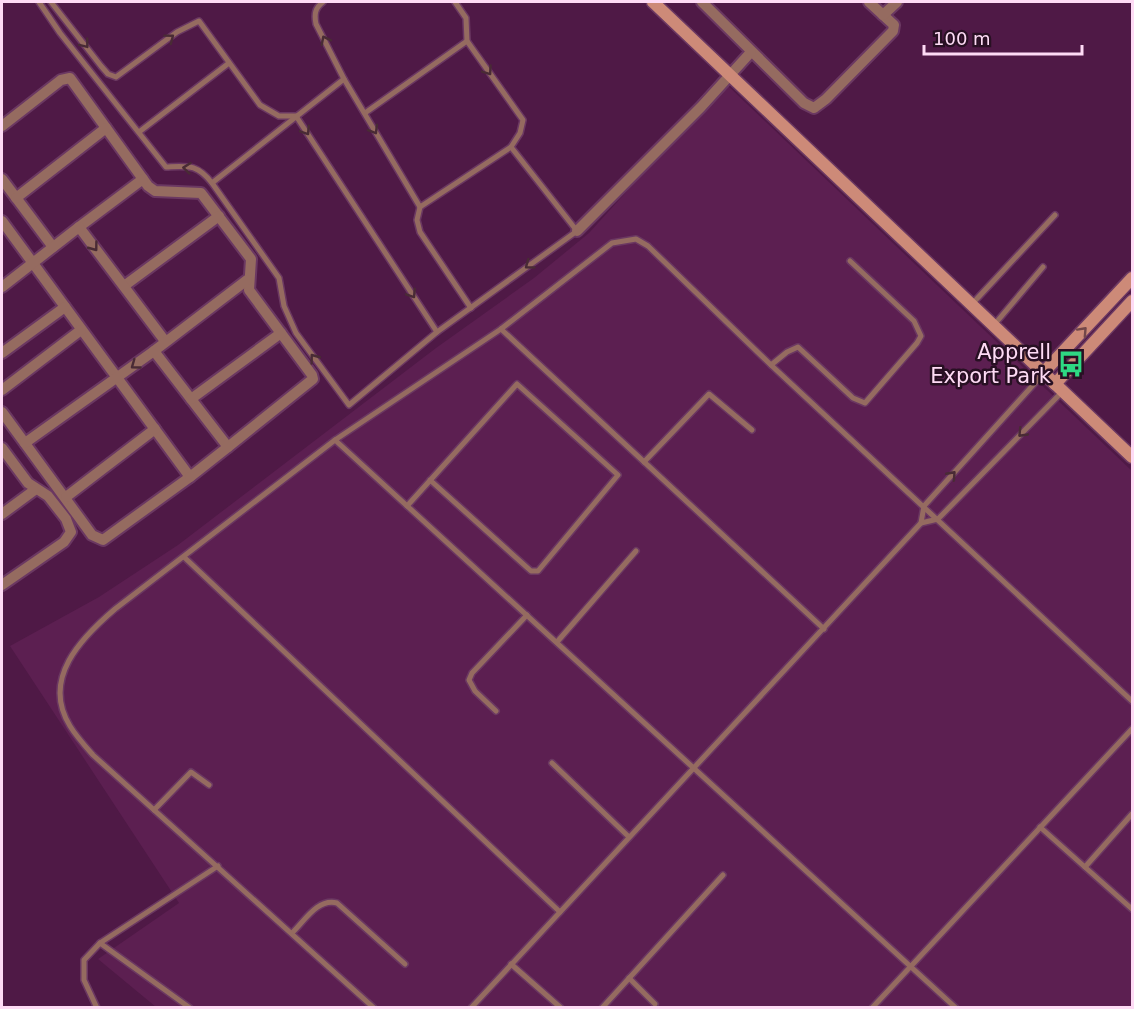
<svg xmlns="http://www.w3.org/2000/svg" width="1134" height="1009" font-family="'DejaVu Sans',sans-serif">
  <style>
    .built { fill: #5c1f51 }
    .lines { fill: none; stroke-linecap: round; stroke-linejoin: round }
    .lane-casing { stroke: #6b3862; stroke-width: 8 }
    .street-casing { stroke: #6b3862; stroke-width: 14 }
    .secondary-casing { stroke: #6b3862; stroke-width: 15 }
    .lane { stroke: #956b60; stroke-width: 5 }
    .street { stroke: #956b60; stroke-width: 10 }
    .secondary { stroke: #cd8a78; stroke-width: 12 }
    .oneway { stroke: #492b35 }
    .oneway2 { stroke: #724749 }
    .labels { text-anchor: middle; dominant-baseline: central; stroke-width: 5; stroke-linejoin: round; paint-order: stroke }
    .poi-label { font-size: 21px; fill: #fedbf5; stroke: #281023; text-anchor: end }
  </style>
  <rect width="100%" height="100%" fill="#4f1946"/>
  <polygon class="built" points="725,83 1132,471 1132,1007 156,1007 98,959 179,903 10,646 99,597 178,545 436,348 534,278 589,233"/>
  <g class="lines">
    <g class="lane-casing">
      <g id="lane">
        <path d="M 39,2 L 60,33 L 166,167 C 189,166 197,164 212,183 L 279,278 L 284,306 L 296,333 L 349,405 L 437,332 L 296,116 L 279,116 L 260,105 L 199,21 L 177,32 L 116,77 L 108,74 L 101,66 L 51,2"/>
        <path d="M 323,2 C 315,8 314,14 316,24 L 344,79 L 420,207"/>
        <polyline points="365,113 467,41"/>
        <polyline points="139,132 229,63"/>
        <polyline points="212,183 344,79"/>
        <polyline points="972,304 1055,215"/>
        <polyline points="471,308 420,232 417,220 420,207 511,147"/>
        <polyline points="994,325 1043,267"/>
        <polyline points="501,329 824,629"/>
        <polyline points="437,332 577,231 511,147 520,133 523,120 467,41 466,18 455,2"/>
        <polyline points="771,365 787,352 798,347 853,398 865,403 917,343 921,336 914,321 850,261"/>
        <polyline points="335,440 956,1008"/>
        <polyline points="644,462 709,394 752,430"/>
        <polyline points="407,506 517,384 618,475 538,571 531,571 430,480"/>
        <polyline points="921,523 938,519 1062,392"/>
        <polyline points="184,557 560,912"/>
        <polyline points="557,642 636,551"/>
        <polyline points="496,711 475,691 469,680 472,673 527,615"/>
        <polyline points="552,763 629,837"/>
        <polyline points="154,810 191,772 209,785"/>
        <polyline points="1040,827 1132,909"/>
        <polyline points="1085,867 1132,814"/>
        <path d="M 293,932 C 305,920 318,898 337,903 L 405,964"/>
        <polyline points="100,943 190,1008"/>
        <polyline points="511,964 561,1008"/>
        <polyline points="629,978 655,1004"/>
        <polyline points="97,1008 84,980 84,960 100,943 218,866"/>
        <path d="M 374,1008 L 93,755 C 85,746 76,736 70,726 C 41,679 81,638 115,609 L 335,440 L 501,329 L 612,243 L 636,239 L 648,246 L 771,365 L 1132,701"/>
        <polyline points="471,1008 921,523 924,506 1043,374"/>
        <polyline points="602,1008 723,875"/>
        <polyline points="872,1008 1132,729"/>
      </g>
    </g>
    <g class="street-casing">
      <g id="street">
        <polyline points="702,2 804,103 814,108 826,99 893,31 894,25 869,2"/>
        <polyline points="883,15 897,2"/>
        <polyline points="2,126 61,80 70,78 148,186 155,191 201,193 251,259 249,290 312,375 313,379 228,447"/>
        <polyline points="2,179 53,247"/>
        <polyline points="16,198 106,128"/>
        <polyline points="2,221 190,477 103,540 92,535 2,412"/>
        <polyline points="79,227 143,179"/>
        <polyline points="577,231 701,107 751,52"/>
        <polyline points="124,286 219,216"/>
        <polyline points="2,287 79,227 165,341"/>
        <polyline points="154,351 228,447 190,477"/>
        <polyline points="2,353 65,307"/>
        <polyline points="2,390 81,330"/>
        <polyline points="191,399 281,333"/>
        <polyline points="25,443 154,351 247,280"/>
        <polyline points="2,448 28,483 48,496 66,519 71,532 64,542 2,585"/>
        <polyline points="66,497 155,429"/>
        <polyline points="2,514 36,489"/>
      </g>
    </g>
    <g class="secondary-casing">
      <g id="secondary">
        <polyline points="653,2 1132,457"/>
        <polyline points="1043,373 1132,278"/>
        <polyline points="1055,384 1132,301"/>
      </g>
    </g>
    <use href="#lane" class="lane"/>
    <use href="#street" class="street"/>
    <use href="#secondary" class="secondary"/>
  </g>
  <defs><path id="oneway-chevron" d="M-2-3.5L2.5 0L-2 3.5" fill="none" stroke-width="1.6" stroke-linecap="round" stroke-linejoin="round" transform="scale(1.5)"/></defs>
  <g class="oneway">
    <use href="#oneway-chevron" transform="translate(170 38) rotate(-37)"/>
    <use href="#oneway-chevron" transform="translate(325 40) rotate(-117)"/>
    <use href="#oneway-chevron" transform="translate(85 44) rotate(52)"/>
    <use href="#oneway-chevron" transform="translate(488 71) rotate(55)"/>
    <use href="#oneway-chevron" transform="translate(374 130) rotate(59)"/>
    <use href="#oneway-chevron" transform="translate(306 131) rotate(57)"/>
    <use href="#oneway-chevron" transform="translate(187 168) rotate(-174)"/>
    <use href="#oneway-chevron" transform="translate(94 247) rotate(53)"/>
    <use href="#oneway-chevron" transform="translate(529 265) rotate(144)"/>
    <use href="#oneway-chevron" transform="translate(412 294) rotate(57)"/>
    <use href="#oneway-chevron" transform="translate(314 358) rotate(-127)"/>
    <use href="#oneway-chevron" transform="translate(135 365) rotate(144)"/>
    <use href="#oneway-chevron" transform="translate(1022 433) rotate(134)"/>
    <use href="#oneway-chevron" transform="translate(952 475) rotate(-48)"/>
  </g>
  <use class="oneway2" href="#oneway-chevron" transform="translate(1083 331) rotate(-47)"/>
  <defs>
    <g id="bus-bare" transform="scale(2.07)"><path d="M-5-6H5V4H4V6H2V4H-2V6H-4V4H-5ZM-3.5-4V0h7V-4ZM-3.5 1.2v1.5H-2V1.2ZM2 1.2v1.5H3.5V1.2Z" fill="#2ed883" stroke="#281023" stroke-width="2.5" paint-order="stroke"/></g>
  </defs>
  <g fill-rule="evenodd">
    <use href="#bus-bare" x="1071" y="364"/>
  </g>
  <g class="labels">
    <g class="poi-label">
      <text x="1051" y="352">Apprell<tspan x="1051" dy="24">Export Park</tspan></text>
    </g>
  </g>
  <rect width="1134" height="1009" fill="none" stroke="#fedbf5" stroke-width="6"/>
  <path d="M924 45v9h158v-9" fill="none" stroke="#fedbf5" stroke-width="3"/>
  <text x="933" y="45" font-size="18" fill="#fedbf5" stroke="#281023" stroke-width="4.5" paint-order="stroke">100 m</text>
</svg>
